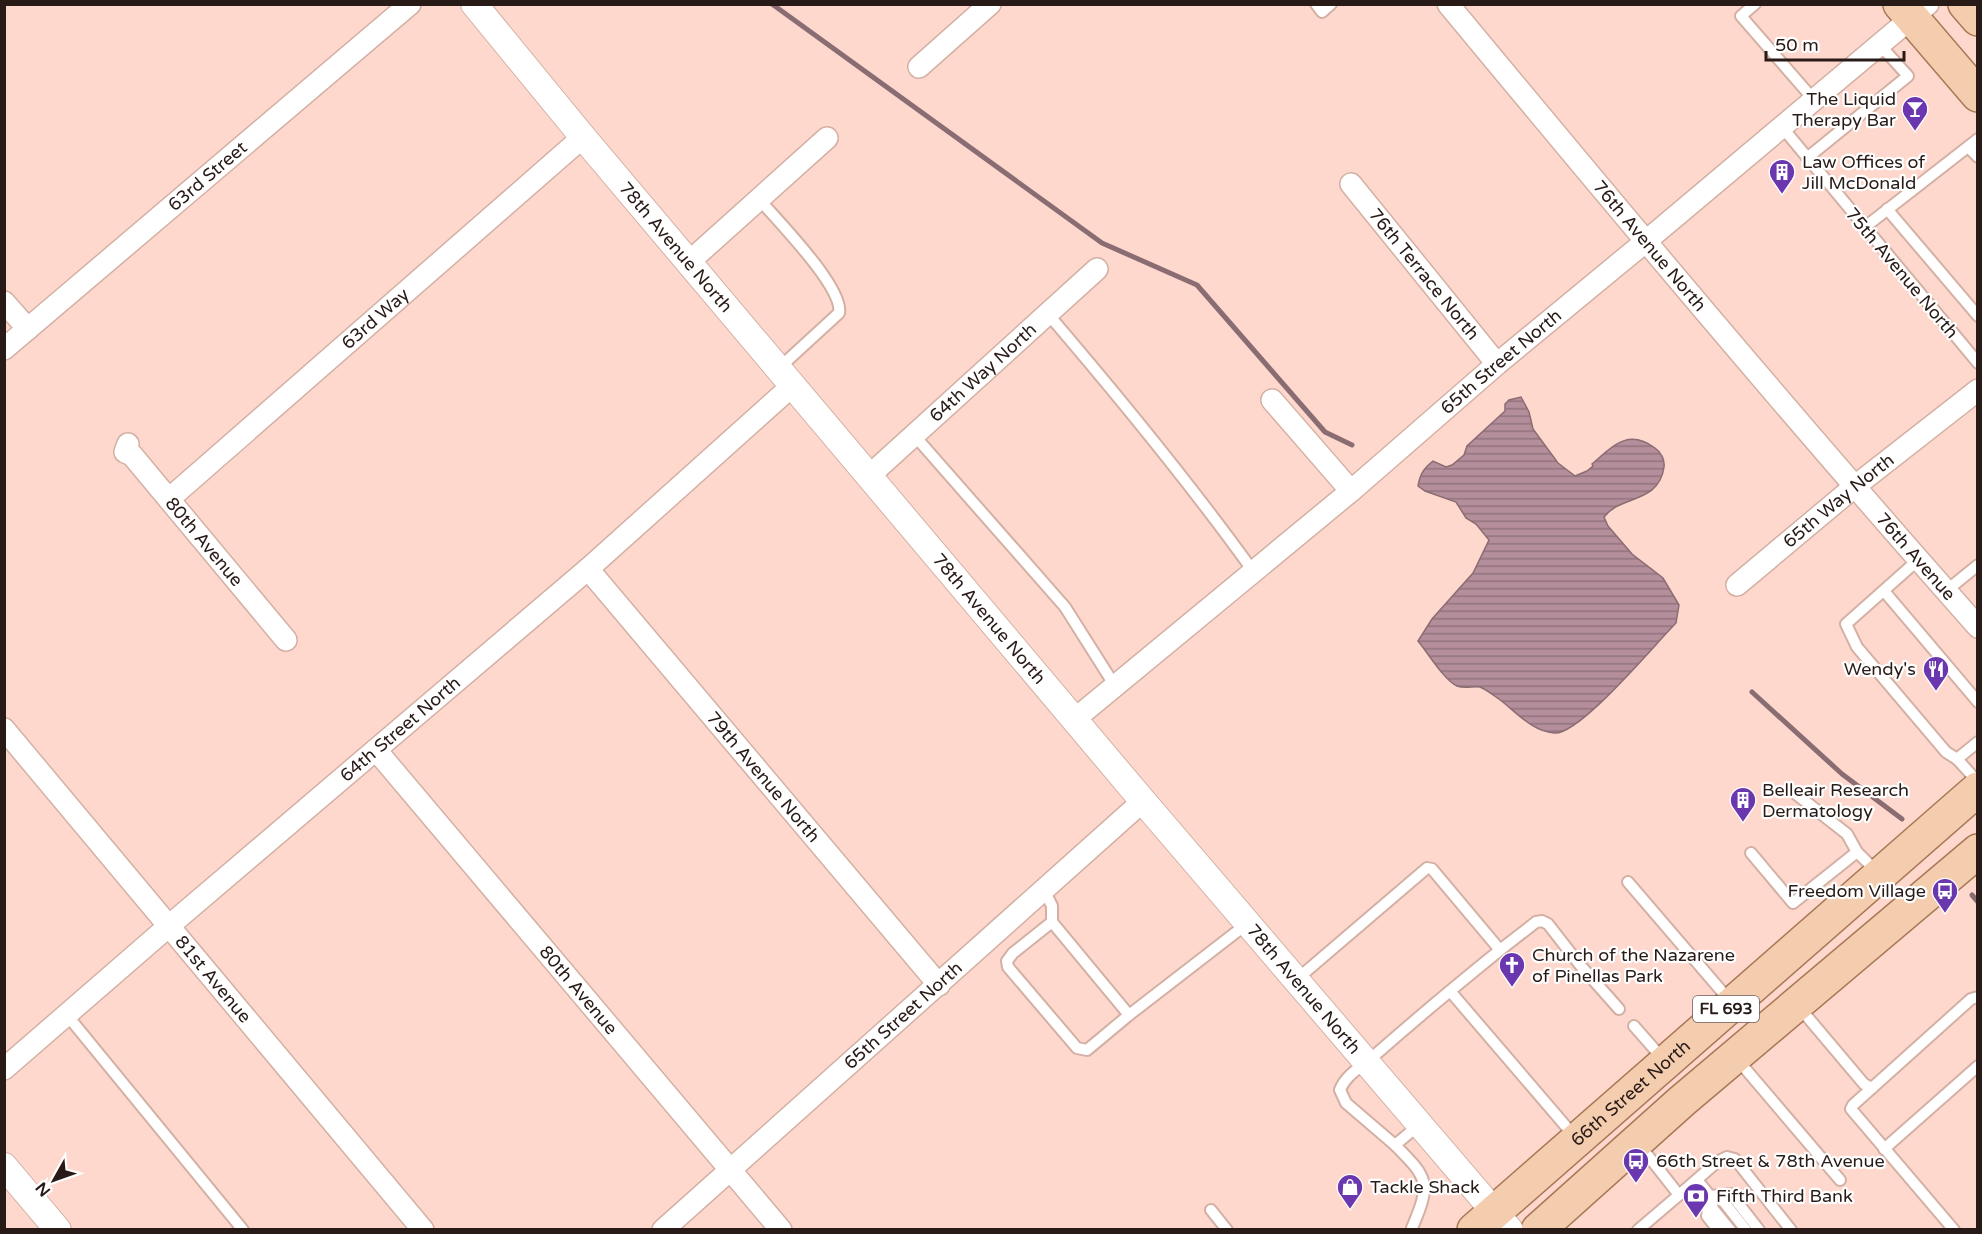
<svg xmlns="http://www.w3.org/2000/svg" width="1982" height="1234" font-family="'Varela Round',sans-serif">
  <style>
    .water { fill: url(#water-rules); stroke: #8a6c73; stroke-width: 1.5 }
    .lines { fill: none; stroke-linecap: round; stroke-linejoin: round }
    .stream { stroke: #8a6c73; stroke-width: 5 }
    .service-casing { stroke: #d4b0a4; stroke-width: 14 }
    .minor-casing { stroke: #d4b0a4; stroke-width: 24 }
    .tertiary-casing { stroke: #d4b0a4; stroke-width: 28 }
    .primary-casing { stroke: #a87856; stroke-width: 36 }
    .service { stroke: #fff; stroke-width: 10 }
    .minor { stroke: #fff; stroke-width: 21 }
    .tertiary { stroke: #fff; stroke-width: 26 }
    .primary { stroke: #f4ccae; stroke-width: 33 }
    .labels { text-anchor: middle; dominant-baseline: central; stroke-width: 4.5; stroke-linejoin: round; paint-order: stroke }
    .shield { fill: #fff; stroke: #685f5d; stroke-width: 1.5 }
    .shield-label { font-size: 16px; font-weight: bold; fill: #281b17 }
    .poi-label { font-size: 18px; fill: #281b17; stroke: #fff; text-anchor: start }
    .street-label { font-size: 18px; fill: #281b17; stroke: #fff }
  </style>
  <defs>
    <pattern id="water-rules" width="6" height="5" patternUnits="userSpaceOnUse" patternTransform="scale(1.5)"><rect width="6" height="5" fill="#b48e9a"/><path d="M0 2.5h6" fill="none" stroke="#92737d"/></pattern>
  </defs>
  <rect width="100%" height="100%" fill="#fed8cd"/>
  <path class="water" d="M 1521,397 L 1529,412 L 1533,429 L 1558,463 L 1575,476 L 1587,471 L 1593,466 L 1592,464 C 1613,446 1628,428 1655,448 C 1661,452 1665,460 1664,467 C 1659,504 1620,495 1604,517 L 1608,526 L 1632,554 L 1663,578 L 1679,605 L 1676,623 C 1655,644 1579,736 1554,733 C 1530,731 1514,709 1496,697 C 1492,694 1485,689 1480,687 C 1473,686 1464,689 1457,686 C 1444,680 1428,653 1418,641 L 1432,619 L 1473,573 L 1489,540 L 1476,524 L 1466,518 L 1456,502 L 1425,491 L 1418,486 C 1420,474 1424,468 1433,461 L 1446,467 L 1452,465 L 1464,455 L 1467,446 L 1505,411 L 1505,404 L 1509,400 Z"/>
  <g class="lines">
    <g class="stream">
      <polyline points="772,4 1102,243 1197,285 1325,432 1352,445"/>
      <polyline points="1752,692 1842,774 1902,819"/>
      <polyline points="1972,895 1978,902"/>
    </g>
    <g class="service-casing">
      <g id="service">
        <polyline points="1316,4 1322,12 1331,4"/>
        <polyline points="1755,4 1741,16 1814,100"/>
        <polyline points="1782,127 1978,363"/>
        <polyline points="1968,147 1978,157"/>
        <polyline points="1807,158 1908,76 1880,45"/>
        <path d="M 759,199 C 777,220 844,288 839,313 L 778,369"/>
        <polyline points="1887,209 1978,316"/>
        <polyline points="1865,227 1978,139"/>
        <path d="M 1048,314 C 1119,397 1189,482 1253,571"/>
        <polyline points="914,435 1065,607 1115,686"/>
        <polyline points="1918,560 1846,624 1857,647 1946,752 1957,759 1978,782"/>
        <polyline points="1884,591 1978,702"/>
        <polyline points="1946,591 1978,565"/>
        <polyline points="1957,759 1978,742"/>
        <polyline points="1796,794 1847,834 1857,852 1877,872"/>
        <polyline points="1751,853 1793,903 1857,852"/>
        <polyline points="1628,882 1730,1001"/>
        <polyline points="1044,890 1052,906 1052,922 1129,1015 1248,923"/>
        <polyline points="1052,922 1013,953 1007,961 1008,967 1077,1048 1087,1050 1129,1015"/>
        <polyline points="1296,980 1427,868 1432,869 1500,950 1536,922 1542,921 1548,924 1580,965 1619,1009"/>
        <polyline points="1450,991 1575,1137"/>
        <polyline points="1799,1007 1864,1084 1872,1088"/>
        <polyline points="67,1015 243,1230"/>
        <polyline points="1634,1026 1663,1059"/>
        <polyline points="1737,1059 1840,1180"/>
        <polyline points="1638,1143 1679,1195 1638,1230"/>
        <path d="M 1395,1145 L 1346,1103 L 1340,1090 C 1346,1074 1363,1066 1375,1055 C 1416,1019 1458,984 1500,950"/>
        <polyline points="1884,1149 1978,1066"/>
        <polyline points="1697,1180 1710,1196 1713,1209 1730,1230"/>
        <polyline points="1679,1195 1717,1162 1727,1157 1735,1159 1791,1230"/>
        <polyline points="1710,1196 1731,1194 1759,1230"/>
        <polyline points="1713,1197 1723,1201 1746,1230"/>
        <polyline points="1710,1199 1707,1216 1718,1230"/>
        <polyline points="1211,1210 1227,1230"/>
        <path d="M 1412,1228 C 1431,1183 1429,1179 1395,1145 L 1420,1124"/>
        <polyline points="1954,1230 1851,1109 1853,1105 1971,999 1978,997"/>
      </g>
    </g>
    <g class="minor-casing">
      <g id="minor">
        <path id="s1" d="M 1448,4 C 1622,214 1797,423 1978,627"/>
        <polyline points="919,67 990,4"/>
        <path id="s2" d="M 1351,184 L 1497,364"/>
        <polyline points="689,262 827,138"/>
        <polyline points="4,302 28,329"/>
        <path id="s3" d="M 4,349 L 410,4"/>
        <polyline points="1272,400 1351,491"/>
        <path id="s4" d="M 128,444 L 125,452 L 132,455 L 286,640"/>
        <path id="s5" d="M 869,476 L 1097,269"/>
        <path id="s6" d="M 169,499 L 583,137"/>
        <path id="s7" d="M 588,569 L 939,985"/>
        <path id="s8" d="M 1737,585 L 1854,487 L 1978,390"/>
        <path id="s9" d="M 1075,719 L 1351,491 L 1497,364 L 1645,242 L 1928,4"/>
        <path id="s10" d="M 4,729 L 423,1230"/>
        <path id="s11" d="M 376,750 L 781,1230"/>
        <path id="s12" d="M 4,1069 L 170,925 L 588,569 L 792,386"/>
        <path id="s13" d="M 663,1230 L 1143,801"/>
      </g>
    </g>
    <g class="tertiary-casing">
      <g id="tertiary">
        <path id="s14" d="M 474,4 L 583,137 L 1143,801 L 1510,1230"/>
        <polyline points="4,1166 58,1230"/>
      </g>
    </g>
    <g class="primary-casing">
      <g id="primary">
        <polyline points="1900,4 1978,95"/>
        <polyline points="1965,4 1978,19"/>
        <path id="s15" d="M 1474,1230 L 1978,789"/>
        <polyline points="1538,1230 1682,1101 1978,851"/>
      </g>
    </g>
    <use href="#service" class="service"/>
    <use href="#minor" class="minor"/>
    <use href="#tertiary" class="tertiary"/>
    <use href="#primary" class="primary"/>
  </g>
  <defs>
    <g id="bar-pin" transform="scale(1.35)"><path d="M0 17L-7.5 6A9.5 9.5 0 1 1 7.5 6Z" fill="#6b37ae" stroke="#fff"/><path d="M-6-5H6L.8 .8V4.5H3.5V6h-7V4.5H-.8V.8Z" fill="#fff"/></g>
    <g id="building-pin" transform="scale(1.35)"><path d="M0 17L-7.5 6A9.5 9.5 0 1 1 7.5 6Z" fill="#6b37ae" stroke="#fff"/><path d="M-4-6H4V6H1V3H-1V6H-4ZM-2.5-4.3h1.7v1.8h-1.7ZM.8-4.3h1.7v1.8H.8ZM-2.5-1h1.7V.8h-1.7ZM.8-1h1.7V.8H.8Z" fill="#fff"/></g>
    <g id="restaurant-pin" transform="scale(1.35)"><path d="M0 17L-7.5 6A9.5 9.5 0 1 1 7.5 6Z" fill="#6b37ae" stroke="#fff"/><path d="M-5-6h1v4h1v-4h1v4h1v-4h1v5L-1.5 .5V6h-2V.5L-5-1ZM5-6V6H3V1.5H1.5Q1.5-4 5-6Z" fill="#fff"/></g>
    <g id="bus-pin" transform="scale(1.35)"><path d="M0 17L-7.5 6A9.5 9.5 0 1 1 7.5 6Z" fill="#6b37ae" stroke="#fff"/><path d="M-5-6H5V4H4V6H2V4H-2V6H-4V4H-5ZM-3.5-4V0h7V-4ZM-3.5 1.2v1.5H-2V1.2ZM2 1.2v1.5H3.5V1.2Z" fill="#fff"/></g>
    <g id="church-pin" transform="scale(1.35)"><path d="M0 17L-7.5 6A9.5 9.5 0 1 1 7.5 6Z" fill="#6b37ae" stroke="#fff"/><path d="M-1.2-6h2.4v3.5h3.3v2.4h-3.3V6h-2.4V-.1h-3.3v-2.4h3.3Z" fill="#fff"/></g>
    <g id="shop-pin" transform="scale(1.35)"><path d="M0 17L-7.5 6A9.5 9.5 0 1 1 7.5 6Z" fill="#6b37ae" stroke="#fff"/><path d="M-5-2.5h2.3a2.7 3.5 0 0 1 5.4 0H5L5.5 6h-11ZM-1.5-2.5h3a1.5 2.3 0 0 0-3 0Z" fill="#fff"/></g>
    <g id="bank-pin" transform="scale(1.35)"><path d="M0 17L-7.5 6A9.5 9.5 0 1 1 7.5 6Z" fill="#6b37ae" stroke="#fff"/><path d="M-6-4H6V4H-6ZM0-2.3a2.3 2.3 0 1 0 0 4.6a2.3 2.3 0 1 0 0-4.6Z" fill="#fff"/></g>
  </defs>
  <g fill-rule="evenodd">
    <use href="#bar-pin" x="1915" y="109"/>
    <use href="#building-pin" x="1782" y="172"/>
    <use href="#restaurant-pin" x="1936" y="669"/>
    <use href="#building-pin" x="1743" y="800"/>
    <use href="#bus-pin" x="1945" y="891"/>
    <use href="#church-pin" x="1512" y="965"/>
    <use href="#bus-pin" x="1636" y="1161"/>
    <use href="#shop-pin" x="1350" y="1187"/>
    <use href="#bank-pin" x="1696" y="1196"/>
  </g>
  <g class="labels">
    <rect class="shield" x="1693" y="996" width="66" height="26" rx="4.5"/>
    <g class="shield-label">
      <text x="1726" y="1009">FL 693</text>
    </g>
    <g class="poi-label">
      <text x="1896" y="99" text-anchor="end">The Liquid<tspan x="1896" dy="21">Therapy Bar</tspan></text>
      <text x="1802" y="162">Law Offices of<tspan x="1802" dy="21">Jill McDonald</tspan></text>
      <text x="1916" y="669" text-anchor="end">Wendy's</text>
      <text x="1762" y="790">Belleair Research<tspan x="1762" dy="21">Dermatology</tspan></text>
      <text x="1926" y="891" text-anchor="end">Freedom Village</text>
      <text x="1532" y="955">Church of the Nazarene<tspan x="1532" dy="21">of Pinellas Park</tspan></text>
      <text x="1656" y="1161">66th Street &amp; 78th Avenue</text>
      <text x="1370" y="1187">Tackle Shack</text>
      <text x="1716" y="1196">Fifth Third Bank</text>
    </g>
    <g class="street-label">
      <text stroke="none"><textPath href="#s3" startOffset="267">63rd Street</textPath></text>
      <text stroke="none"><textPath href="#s1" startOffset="315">76th Avenue North</textPath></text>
      <text stroke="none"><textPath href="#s14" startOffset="316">78th Avenue North</textPath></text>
      <text transform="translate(1902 273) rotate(50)">75th Avenue North</text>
      <text stroke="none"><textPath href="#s2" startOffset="116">76th Terrace North</textPath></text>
      <text stroke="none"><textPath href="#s6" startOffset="274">63rd Way</textPath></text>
      <text stroke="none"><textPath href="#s9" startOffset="556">65th Street North</textPath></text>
      <text stroke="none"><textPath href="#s5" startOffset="154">64th Way North</textPath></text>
      <text stroke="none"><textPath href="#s8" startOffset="132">65th Way North</textPath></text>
      <text stroke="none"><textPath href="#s4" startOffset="129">80th Avenue</textPath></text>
      <text stroke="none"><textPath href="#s1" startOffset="724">76th Avenue</textPath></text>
      <text stroke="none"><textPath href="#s14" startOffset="802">78th Avenue North</textPath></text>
      <text stroke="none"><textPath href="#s12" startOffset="522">64th Street North</textPath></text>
      <text stroke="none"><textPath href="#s7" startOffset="272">79th Avenue North</textPath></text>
      <text stroke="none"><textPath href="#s10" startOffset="326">81st Avenue</textPath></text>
      <text stroke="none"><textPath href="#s14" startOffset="1288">78th Avenue North</textPath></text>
      <text stroke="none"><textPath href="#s11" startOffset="314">80th Avenue</textPath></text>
      <text stroke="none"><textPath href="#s13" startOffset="322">65th Street North</textPath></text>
      <text stroke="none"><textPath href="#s15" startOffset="208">66th Street North</textPath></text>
    </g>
  </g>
  <rect width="1982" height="1234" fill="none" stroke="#281b17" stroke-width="12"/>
  <g transform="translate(54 1180) rotate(230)" stroke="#ffffff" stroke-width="4.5" paint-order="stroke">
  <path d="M0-4.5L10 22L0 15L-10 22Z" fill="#281b17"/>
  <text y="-9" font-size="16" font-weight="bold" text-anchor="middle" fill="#281b17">N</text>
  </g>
  <path d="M1766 51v9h138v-9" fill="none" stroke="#281b17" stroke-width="3"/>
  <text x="1775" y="51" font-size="18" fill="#281b17" stroke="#ffffff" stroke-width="4.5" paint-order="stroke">50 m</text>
</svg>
